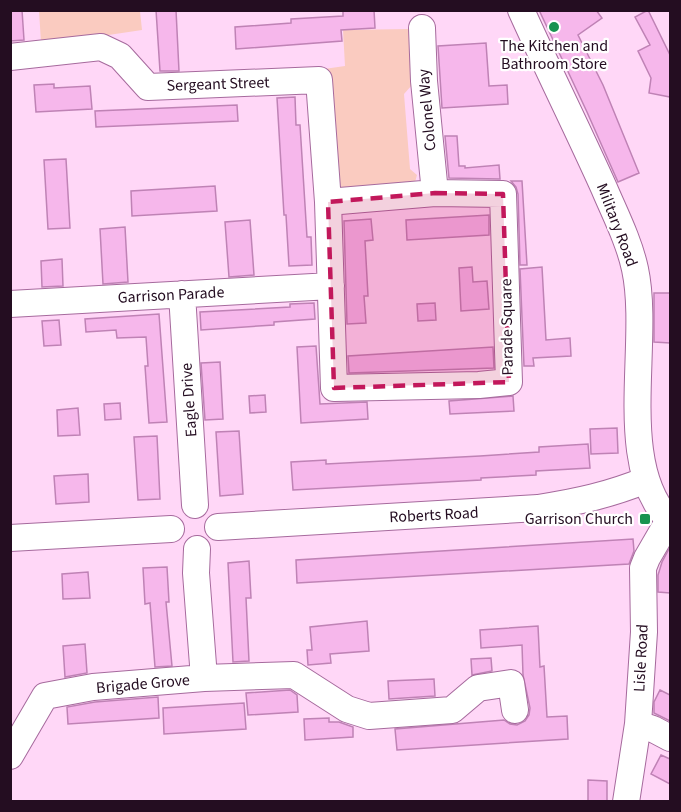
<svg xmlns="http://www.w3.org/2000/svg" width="681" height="812" font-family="'Source Sans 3',sans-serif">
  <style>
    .green { fill: #facbc0 }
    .building { fill: #f6b7eb; stroke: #bf82b5; stroke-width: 1.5 }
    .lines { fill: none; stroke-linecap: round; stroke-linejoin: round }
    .minor-casing { stroke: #a66a9d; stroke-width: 28 }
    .minor { stroke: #fff; stroke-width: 26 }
    .marked { fill: #c2185b; fill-opacity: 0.2; stroke: #c2185b; stroke-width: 4.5; stroke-dasharray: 12 8; stroke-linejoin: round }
    .poi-dot { fill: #189350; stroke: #fff; stroke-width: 2 }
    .labels { text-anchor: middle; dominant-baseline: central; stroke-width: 4.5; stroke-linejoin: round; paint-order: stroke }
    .poi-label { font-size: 16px; fill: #240d21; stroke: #fff }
    .street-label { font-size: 16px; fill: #240d21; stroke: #fff }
  </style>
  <rect width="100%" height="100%" fill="#ffd7f7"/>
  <path class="green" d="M39 11H140L142 30 75 40 41 42Z
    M409 29 412 85 404 94 410 169 417 175 414 186 339 194 324 69 345 66 343 30Z"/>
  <path class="building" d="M10 10H22L24 40 10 41Z
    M156 10H176L179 71H160Z
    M343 10H374L375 28 341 30 342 41 236 49 235 27 291 23V19L343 16Z
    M539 10H596L602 18 578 35 603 85 639 173 618 182 587 112Z
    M648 10 670 55V97L649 93 651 78 638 51 650 45 635 17Z
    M486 43 489 86 507 85 508 104 442 108 438 46Z
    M54 84V88L90 86 92 109 36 112 34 85Z
    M295 97 296 125H300L307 237H311L312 265 289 266 286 215H284L277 98Z
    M237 105 238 121 96 127 95 111Z
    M445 136H457L459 166H465V168L499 165 500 179 449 178Z
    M66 159 70 228 48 229 44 160Z
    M511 181H522L527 265H520L518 194 516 187Z
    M215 186 217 211 132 216 131 191Z
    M489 215V235L407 240 406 220Z
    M371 219 373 240 365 241 368 296H364L366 323 347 324 344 221Z
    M250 220 254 275 229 277 225 222Z
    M125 227 128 282 103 284 100 229Z
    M62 259 63 286 42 287 41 261Z
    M472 267 473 282 487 281 489 309 461 311 459 268Z
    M542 267 546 340 570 338 571 356 533 358 534 366H524L520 269Z
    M654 293H670V343L654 342Z
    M314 303 315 319 274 322V325L201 330 200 312 290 307V304Z
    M435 303 436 320 418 321 417 304Z
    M159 314 167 422 149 423 145 366H148L146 337 117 338 116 330 86 332 85 319Z
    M59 320 61 345 44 346 42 321Z
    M316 346 320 404 367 402 368 419 301 423 297 347Z
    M493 347 494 368 349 373 348 356Z
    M220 362 223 419 205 420 201 363Z
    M265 395 266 412 250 413 249 396Z
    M513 396 514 411 450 414 449 401Z
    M120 403 121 419 105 420 104 404Z
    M78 408 80 435 58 436 57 410Z
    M617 428 618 453 591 454 590 429Z
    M239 431 243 494 220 496 216 432Z
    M157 436 160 499 138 500 134 437Z
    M588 444 590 468 536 471V475L481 478V480L293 490 291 462 326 460V464L480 456 539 452V447Z
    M88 474 89 502 56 504 54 476Z
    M633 539 634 551 629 564 297 583 296 560Z
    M670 547V593L658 592V575L662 562Z
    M249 561 251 598H246L249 661 233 662 228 563Z
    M167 567 169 602H166L172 666 155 667 150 603 145 604 143 568Z
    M88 572 90 598 63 599 62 574Z
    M367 621 369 651 330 654 331 663 308 665 307 650H312L310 627Z
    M538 626 540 667 544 666 547 717 567 716 568 739 397 750 395 729 504 720 510 724 517 725 525 721 529 715 530 708 523 675 522 645 481 648 480 630Z
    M85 644 87 673 65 677 63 646Z
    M491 658 492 671 472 675 471 659Z
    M434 679 435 696 389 699 388 681Z
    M290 690 297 695 298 712 248 715 246 693Z
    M660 690 670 695V721L654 713V702Z
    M158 697 159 718 68 724 67 707 95 702Z
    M244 703 246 729 164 734 163 708Z
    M329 718V722H339L353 727V737L305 740 304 719Z
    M661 755 670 759V784L651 774Z
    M588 780 607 781V801H588Z"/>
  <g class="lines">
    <g class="minor-casing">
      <path id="minor" d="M521 10C548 70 577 128 604 188 615 214 629 241 635 269 651 343 614 464 670 521
        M422 28 424 81 435 193
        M10 57 101 47 120 56 148 87 319 80 328 202 334 388 479 385 509 382 503 194 435 193 328 202
        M182 294 195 505
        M10 304 331 286
        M218 527 538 508C577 502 609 495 646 480
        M10 538 171 529
        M204 678 294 675 347 709 369 716 452 710 478 688 511 683 515 710
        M638 724 653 729 670 738
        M10 756 45 696 93 687 204 678 196 573 197 549
        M626 802 638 724 644 632 643 568 647 558 669 520"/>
    </g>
    <use href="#minor" class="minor"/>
  </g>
  <path class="marked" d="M435 193 503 194 509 382 334 388 328 202Z"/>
  <g class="poi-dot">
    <circle cx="554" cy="27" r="6"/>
    <rect x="639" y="513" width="12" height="12" rx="3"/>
  </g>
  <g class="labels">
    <g class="poi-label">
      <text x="554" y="46">The Kitchen and<tspan x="554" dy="18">Bathroom Store</tspan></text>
      <text x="633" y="519" text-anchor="end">Garrison Church</text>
    </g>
    <g class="street-label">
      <text transform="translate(218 84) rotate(-2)">Sergeant Street</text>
      <text transform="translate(427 110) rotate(-95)">Colonel Way</text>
      <text transform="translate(617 225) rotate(69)">Military Road</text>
      <text transform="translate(171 295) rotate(-3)">Garrison Parade</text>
      <text transform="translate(507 327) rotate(-91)">Parade Square</text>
      <text transform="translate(189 400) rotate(-94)">Eagle Drive</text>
      <text transform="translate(434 515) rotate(-3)">Roberts Road</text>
      <text transform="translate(641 658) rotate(-87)">Lisle Road</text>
      <text transform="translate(143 684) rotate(-5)">Brigade Grove</text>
    </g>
  </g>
  <rect width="681" height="812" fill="none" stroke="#240d21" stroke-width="24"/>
</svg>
